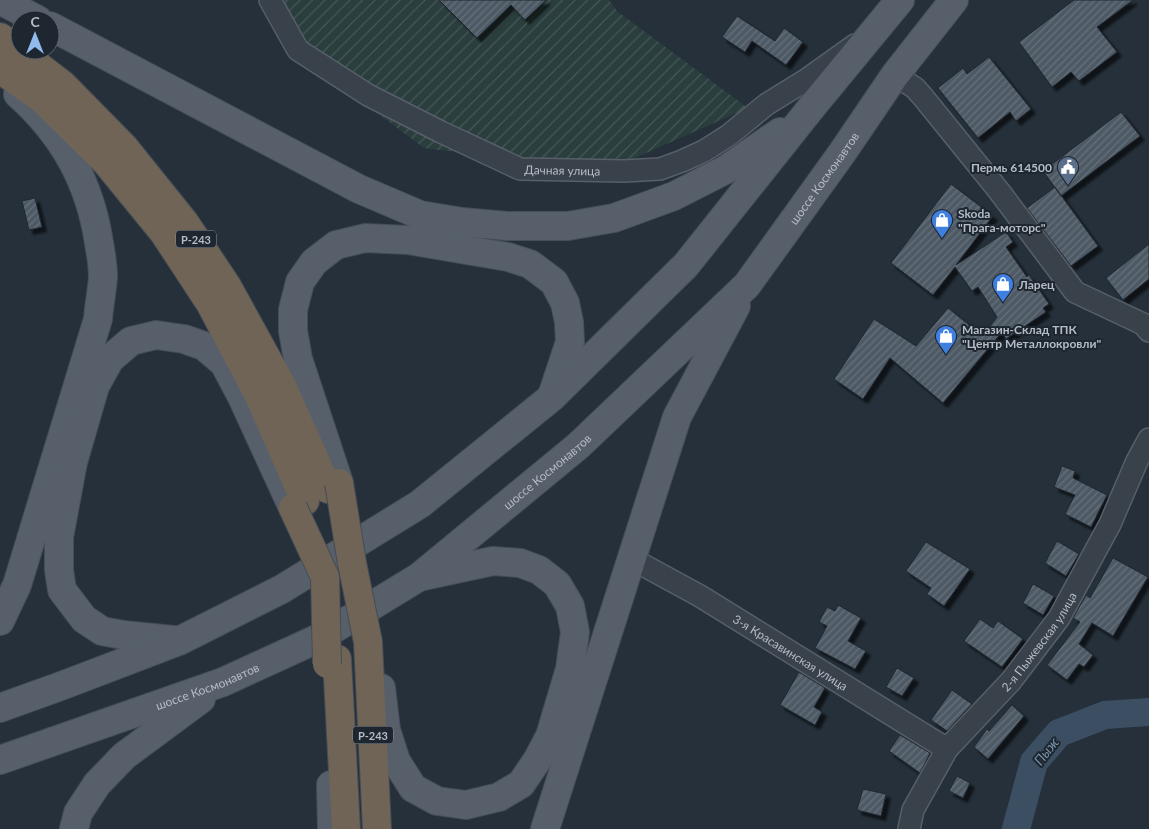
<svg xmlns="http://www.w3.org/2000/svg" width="1149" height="829" font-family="Lato,sans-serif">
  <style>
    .garden { fill: url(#garden-furrows) }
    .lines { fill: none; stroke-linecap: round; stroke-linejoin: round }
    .river { stroke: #3c4e62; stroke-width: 28 }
    .building { fill: url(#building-hatch); stroke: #202831; filter: url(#shadow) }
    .minor-casing { stroke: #575f69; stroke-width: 24 }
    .major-casing { stroke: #454d57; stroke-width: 30 }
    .highway-casing { stroke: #444c55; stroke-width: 30 }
    .minor { stroke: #39414b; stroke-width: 21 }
    .major { stroke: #57606a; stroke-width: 28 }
    .highway { stroke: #706456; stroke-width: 28 }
    .highway-bridge-casing { stroke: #444c55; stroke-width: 30; stroke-linecap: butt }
    .highway-bridge { stroke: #706456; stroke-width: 28 }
    .labels { text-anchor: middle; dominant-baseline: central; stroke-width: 4; stroke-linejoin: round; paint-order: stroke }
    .shield { fill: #1e262f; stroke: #878f99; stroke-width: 1 }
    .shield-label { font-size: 11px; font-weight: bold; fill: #b4bcc6 }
    .poi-label { font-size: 12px; font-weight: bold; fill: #b4bcc6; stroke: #1e262f; text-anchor: start }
    .street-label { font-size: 12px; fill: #b4bcc6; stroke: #1e262f }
    .water-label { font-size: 14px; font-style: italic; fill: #778fa7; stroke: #1e262f }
  </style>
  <defs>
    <pattern id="garden-furrows" width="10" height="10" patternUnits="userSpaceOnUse" patternTransform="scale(1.25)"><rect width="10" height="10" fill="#2a3e3d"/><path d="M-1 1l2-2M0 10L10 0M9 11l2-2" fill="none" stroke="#465858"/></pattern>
    <pattern id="building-hatch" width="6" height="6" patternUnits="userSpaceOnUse" patternTransform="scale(1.25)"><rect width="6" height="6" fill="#4e5a65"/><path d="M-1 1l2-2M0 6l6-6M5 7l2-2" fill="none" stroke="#65707a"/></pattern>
    <filter id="shadow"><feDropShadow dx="4.5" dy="4.5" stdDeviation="1" flood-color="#0009"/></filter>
  </defs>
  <rect width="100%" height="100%" fill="#25303a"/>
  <path class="garden" d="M261 0H609L618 12 748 108 619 165 512 159 424 148 294 51Z"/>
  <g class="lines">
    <path class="river" d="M1016 829 1034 762 1059 733 1105 715 1149 712"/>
  </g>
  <path class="building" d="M439 0H546L525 20 511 5 477 38Z
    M1074 0H1133L1097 27 1117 52 1079 81 1071 72 1052 87 1019 42Z
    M737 16 775 41 784 28 803 42 786 65 752 41 745 52 722 37Z
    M989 57 1031 109 1016 121 1010 112 978 138 938 88 963 68 967 74Z
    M1121 112 1140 136 1061 196 1043 171Z
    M951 184 993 216 956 265 1006 232 1013 242 1006 247 1027 277 1029 275 1049 304 1043 308 1046 312 1006 339 1002 332 943 403 890 358 863 399 834 379 874 319 916 346 948 308 983 336 997 317 978 287 972 291 955 267 933 295 891 263Z
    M1055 187 1098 246 1071 266 1027 208Z
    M35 198 42 227 29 230 22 201Z
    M1149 244V279L1123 300 1106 278Z
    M1062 466 1075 471 1073 478 1107 495 1091 527 1065 514 1075 495 1054 487Z
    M1057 541 1079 554 1066 576 1045 563Z
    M926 542 970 569 944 606 927 594 931 588 906 571Z
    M1113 558 1148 577 1113 636 1092 623 1079 644 1093 655 1084 667 1079 664 1067 680 1047 665 1080 622 1073 618 1086 595 1090 598Z
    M1033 584 1054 596 1043 615 1023 603Z
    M838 605 861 618 848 641 866 651 855 669 815 648 827 626 819 622 827 607 835 611Z
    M980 619 993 628 998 621 1023 639 1002 667 964 641Z
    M897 668 914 678 902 696 886 687Z
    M799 672 825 688 814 707 822 712 815 725 780 705Z
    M952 690 972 704 947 731 931 720Z
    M1012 705 1024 716 988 759 974 747 987 729 989 731Z
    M900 735 930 753 920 773 889 751Z
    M957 776 970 783 963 798 949 791Z
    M863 789 886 794 881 816 857 810Z"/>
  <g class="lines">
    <g class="minor-casing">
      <g id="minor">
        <path id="s1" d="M270 0 298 50 368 95 441 132 520 169 624 171 660 169 682 161 704 151 729 135 767 104 806 80 855 45"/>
        <path d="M895 75 915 88 923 97 999 191 1075 292 1143 324 1149 331"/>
        <path id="s2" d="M632 559 700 596 947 749"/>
        <path id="s3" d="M909 829 913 810 947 749 1011 681 1059 618 1110 524 1137 461 1149 439"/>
      </g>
    </g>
    <g class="major-casing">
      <g id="major">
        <path d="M0 0 38 20"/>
        <path d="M50 26 359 189 420 215 462 222 507 226H568L614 218 674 196 725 170 780 132"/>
        <path d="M339 483 298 359 293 331V310L300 282 314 262 336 245 365 238 408 240 508 257 530 264 554 282 565 303 569 322 570 342 553 393"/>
        <path d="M0 621 17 585 98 319C99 305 102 291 103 277 103 266 101 254 99 243 90 183 64 135 18 94"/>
        <path d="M173 640 123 635 102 631 84 619 62 590 59 570V537L73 462 95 386 110 359 131 341 156 335 184 339 204 346 224 363 242 397 293 508"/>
        <path d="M381 688 386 730 396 761 413 788 437 801 466 805 499 797 521 784 538 759 550 736 570 669 575 632 570 606 557 584 539 570 520 563 493 561 423 576"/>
        <path d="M0 708 61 686 179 641 282 589 420 504 552 397 686 265 811 108 900 0"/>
        <path id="s4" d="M0 760 223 682 319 638 419 577 578 446 747 285 842 153 895 75 954 0"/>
        <path d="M331 785 332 829"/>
        <path d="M74 829 78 813 97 784 124 756 201 699"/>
        <path d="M545 829 677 417 736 306"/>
      </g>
    </g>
    <g class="highway-casing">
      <path id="highway" d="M0 37 63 85 124 147 185 223 227 286 282 386 328 489
        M0 69 43 100 106 162 164 233 210 303 259 396 305 501
        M368 642 377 829
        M337 659 346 829"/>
    </g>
    <use href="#minor" class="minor"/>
    <use href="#major" class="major"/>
    <use href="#highway" class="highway"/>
    <g class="highway-bridge-casing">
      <path id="highway-bridge" d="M339 483 352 563 368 642
        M293 508 325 577 327 664"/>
    </g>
    <use href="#highway-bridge" class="highway-bridge"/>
  </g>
  <defs>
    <g id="civic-pin" transform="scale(1.125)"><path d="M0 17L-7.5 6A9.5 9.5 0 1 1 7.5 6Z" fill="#5c6f8a" stroke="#1e262f"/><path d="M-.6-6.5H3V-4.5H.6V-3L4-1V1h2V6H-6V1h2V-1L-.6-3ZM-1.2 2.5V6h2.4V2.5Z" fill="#fff"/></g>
    <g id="shop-pin" transform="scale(1.125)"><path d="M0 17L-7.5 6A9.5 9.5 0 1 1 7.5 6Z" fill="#3f7fe0" stroke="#1e262f"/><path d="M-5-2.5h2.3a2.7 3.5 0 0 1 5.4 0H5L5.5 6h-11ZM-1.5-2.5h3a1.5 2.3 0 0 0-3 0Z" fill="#fff"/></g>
  </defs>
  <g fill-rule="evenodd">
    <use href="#civic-pin" x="1068" y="167"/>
    <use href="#shop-pin" x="942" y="220"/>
    <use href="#shop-pin" x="1003" y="284"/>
    <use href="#shop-pin" x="946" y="336"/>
  </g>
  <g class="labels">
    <g class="shield">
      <rect x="176" y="230.5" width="40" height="17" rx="4"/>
      <rect x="353" y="726.5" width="40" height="17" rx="4"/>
    </g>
    <g class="shield-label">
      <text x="196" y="239">Р-243</text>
      <text x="373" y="735">Р-243</text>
    </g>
    <g class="poi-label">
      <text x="1052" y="167" text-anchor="end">Пермь 614500</text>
      <text x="958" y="213">Skoda<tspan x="958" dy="14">"Прага-моторс"</tspan></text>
      <text x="1019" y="284">Ларец</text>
      <text x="962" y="329">Магазин-Склад ТПК<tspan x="962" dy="14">"Центр Металлокровли"</tspan></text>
    </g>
    <g class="street-label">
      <text stroke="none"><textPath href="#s1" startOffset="352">Дачная улица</textPath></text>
      <text stroke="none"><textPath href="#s4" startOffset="1030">шоссе Космонавтов</textPath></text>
      <text stroke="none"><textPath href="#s4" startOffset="625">шоссе Космонавтов</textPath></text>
      <text stroke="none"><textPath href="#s3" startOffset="231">2-я Пыжевская улица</textPath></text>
      <text stroke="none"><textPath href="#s2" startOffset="184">3-я Красавинская улица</textPath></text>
      <text stroke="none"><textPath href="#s4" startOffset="220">шоссе Космонавтов</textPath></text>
    </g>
    <g class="water-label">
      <text transform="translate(1046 751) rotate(-52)">Пыж</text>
    </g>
  </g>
  <g transform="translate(35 35)"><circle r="24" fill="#1e262f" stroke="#5a626b"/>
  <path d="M0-4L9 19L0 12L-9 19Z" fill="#91bbee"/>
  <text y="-8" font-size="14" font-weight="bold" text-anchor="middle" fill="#b4bcc6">С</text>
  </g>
</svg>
